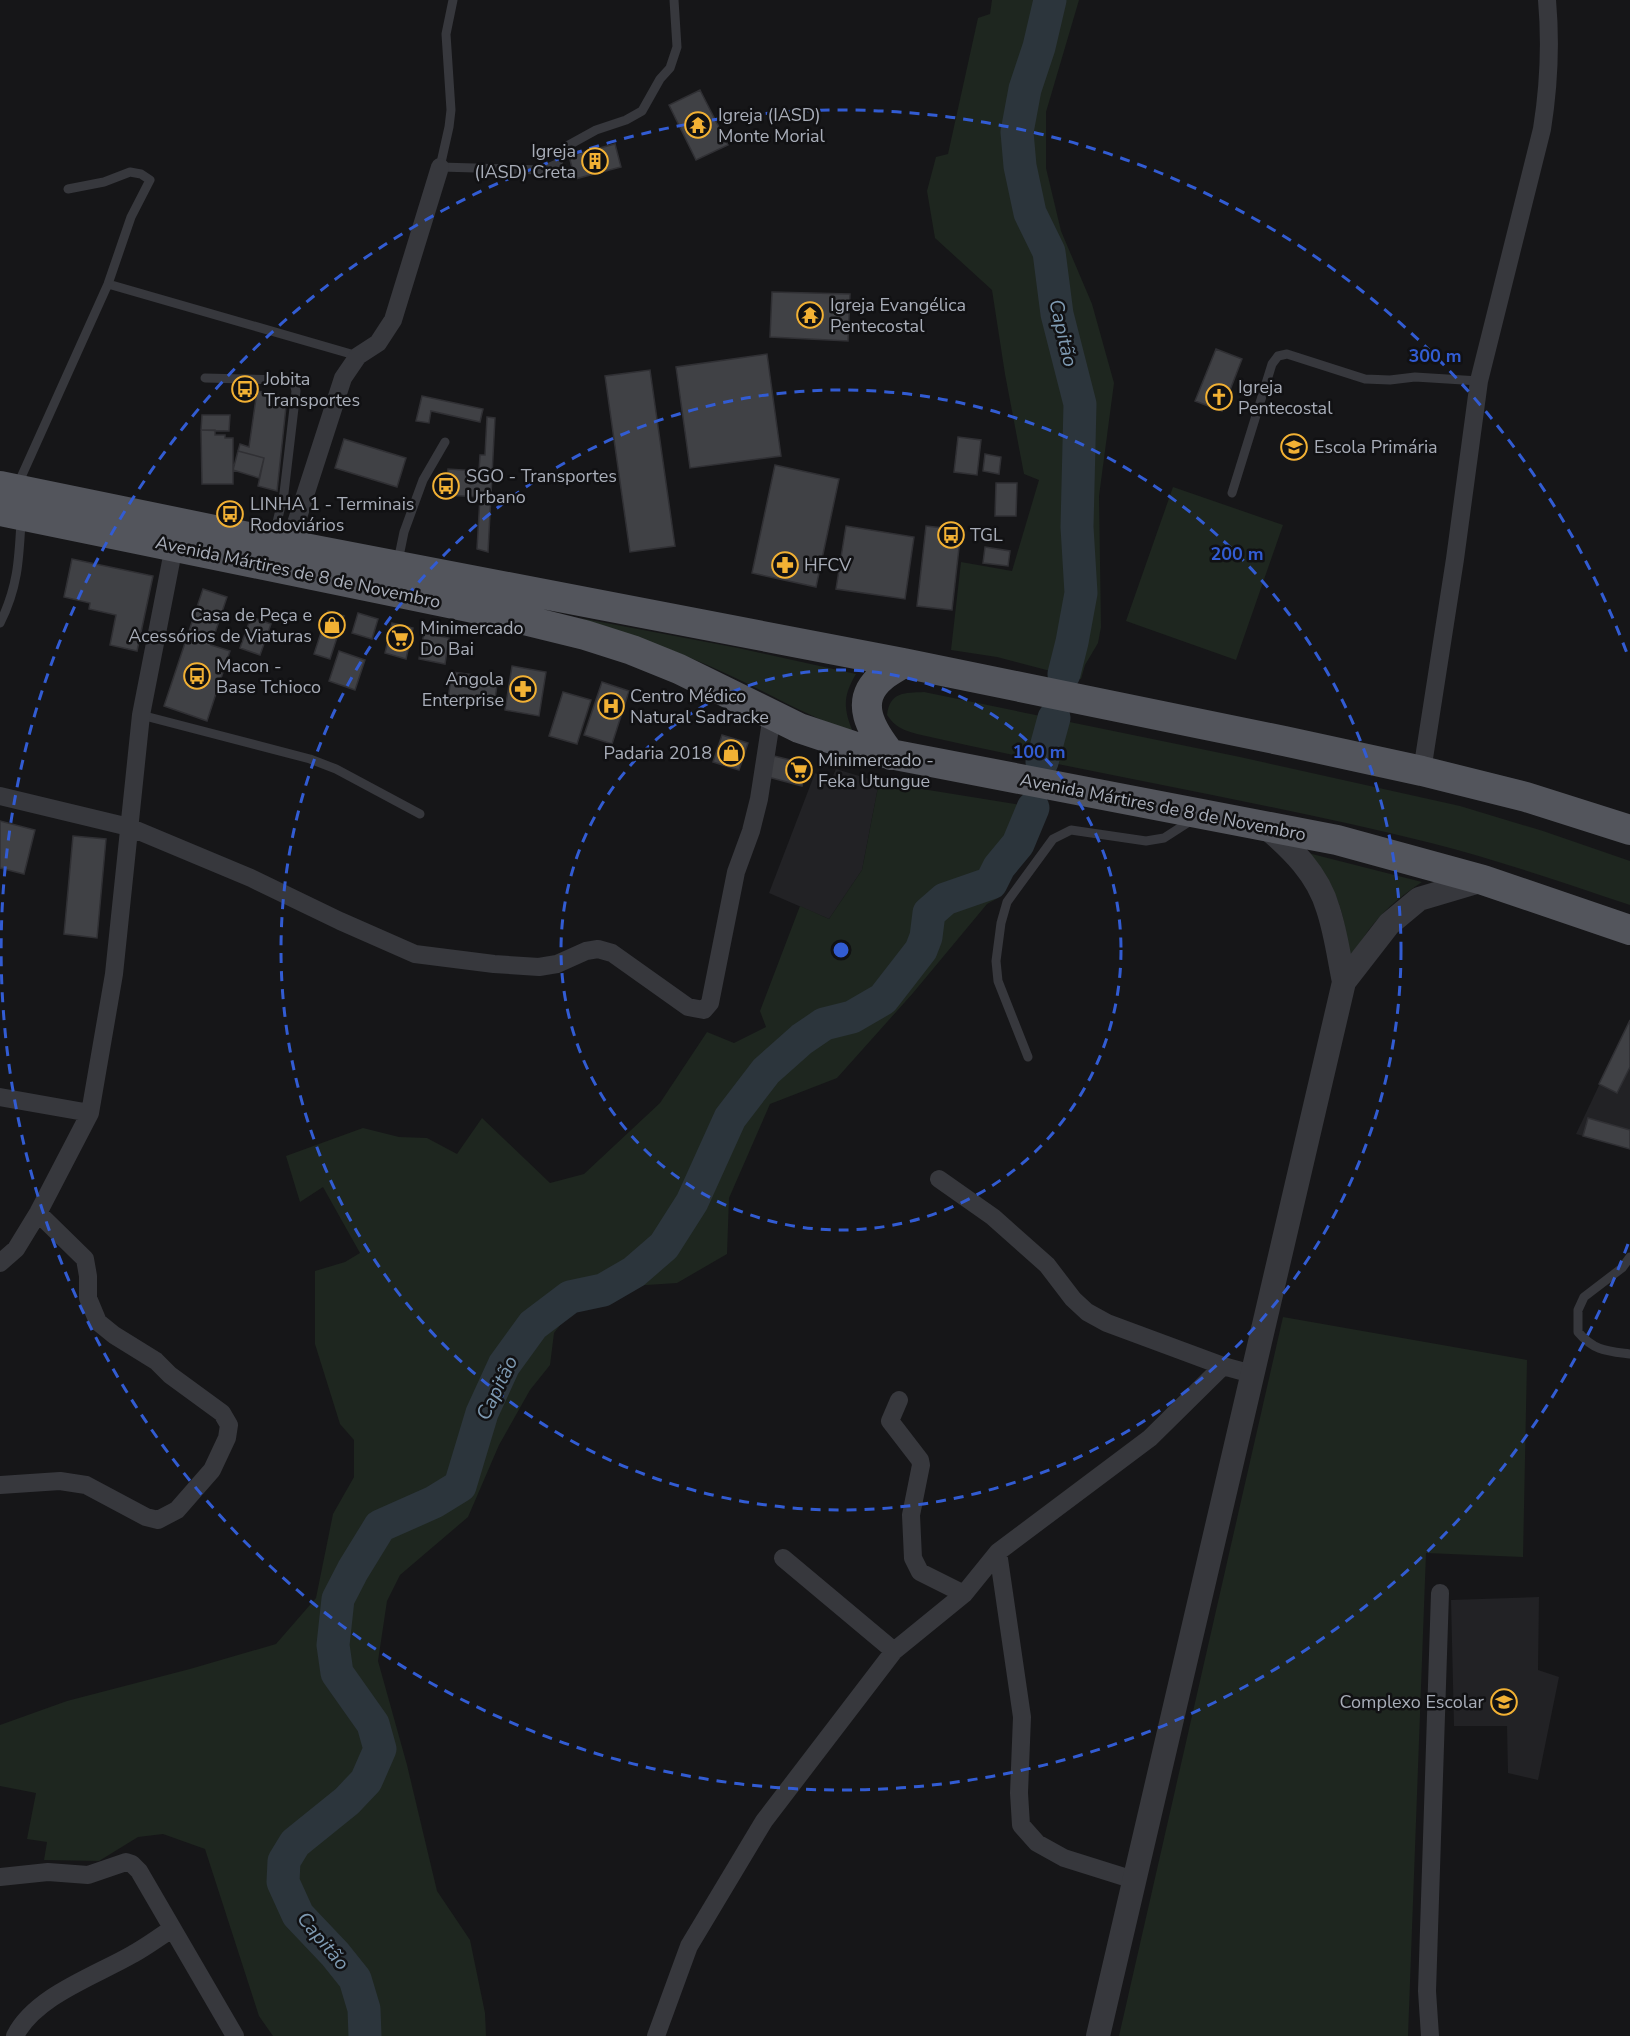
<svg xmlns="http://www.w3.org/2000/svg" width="1630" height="2036" font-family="'Nunito Sans',sans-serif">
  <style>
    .built { fill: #222225 }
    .green { fill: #1e261f }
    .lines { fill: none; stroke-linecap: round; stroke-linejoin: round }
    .river { stroke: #2c353c; stroke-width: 33 }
    .building { fill: #404145; stroke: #303034; stroke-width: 1.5 }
    .service { stroke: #37383d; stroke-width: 9 }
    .minor { stroke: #37383d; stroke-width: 18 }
    .tertiary { stroke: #37383d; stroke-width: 24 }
    .primary { stroke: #53555c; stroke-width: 30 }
    .ring { fill: none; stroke: #325cd3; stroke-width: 3; stroke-dasharray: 10 8 }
    .labels { text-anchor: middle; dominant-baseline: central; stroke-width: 5; stroke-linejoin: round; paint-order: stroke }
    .poi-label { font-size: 18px; fill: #a8adb8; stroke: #111113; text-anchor: start }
    .street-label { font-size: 18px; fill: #a8adb8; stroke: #111113 }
    .water-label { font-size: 20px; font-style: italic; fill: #7f9bb3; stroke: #111113 }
    .centre { fill: #325cd3; stroke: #111113; stroke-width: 3 }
    .ring-label { font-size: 18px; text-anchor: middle; font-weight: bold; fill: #325cd3; stroke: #111113; stroke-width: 5; stroke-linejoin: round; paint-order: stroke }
  </style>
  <rect width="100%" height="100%" fill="#161618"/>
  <path class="built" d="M836 769 879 782 862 870 829 919 769 893 815 773 831 780Z
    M1630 1020V1149L1576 1134Z
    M1539 1597 1538 1670 1559 1677 1538 1780 1508 1773 1507 1726H1454L1451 1600Z"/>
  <path class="green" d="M992 0H1079L1046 112V168L1061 231 1092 304 1114 383 1099 496 1101 627 1098 643 1085 665 1081 679 997 657 951 650 961 562 1012 571 1039 480 1024 474 1005 374 992 290 935 238 927 191 936 157 948 154 978 18 990 14Z
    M1173 487 1283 525 1236 660 1126 621Z
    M580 618 738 648 856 674C843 696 843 708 853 732 808 717 769 693 727 674 679 651 630 635 580 618Z
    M924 692 1240 757 1460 806 1543 831 1630 861V905C1564 883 1498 860 1431 843 1261 801 1088 773 917 734 903 730 895 727 887 715 890 691 905 693 924 692Z
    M879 782 1015 804 1048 812 998 898 987 904 913 993 837 1078 770 1104 729 1198 727 1254 677 1283 631 1286 574 1307 554 1333 550 1365 530 1390 499 1445 468 1517 400 1575 387 1601 378 1661 407 1765 437 1891 470 1940 485 2013 486 2036H273L259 2016 205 1849 163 1834 138 1837 99 1861 44 1860 47 1842 27 1839 36 1793 0 1786V1725L67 1701 190 1669 276 1644 316 1598 333 1514 354 1477V1440L340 1424 315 1344V1271L345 1262 360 1253 323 1187 300 1202 286 1156 363 1128 399 1137 427 1138 457 1154 482 1118 550 1183 584 1174 660 1103 707 1032 734 1043 766 1027 760 1011 800 906 829 919 862 870Z
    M1308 853 1422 882C1385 907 1371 923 1349 961 1345 912 1339 892 1308 853Z
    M1283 1317 1527 1360 1523 1557 1426 1553 1408 2036H1119Z"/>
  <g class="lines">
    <path class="river" d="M1050 0 1039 47 1025 89 1017 132 1020 166 1030 213 1049 252 1057 314 1080 404 1077 527 1081 593 1072 642 1064 674
      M1042 762 1054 718
      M365 2036 364 2009 355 1979 335 1954 298 1915 283 1882 284 1861 295 1843 347 1801 366 1781 380 1749 373 1724 337 1673 333 1645 338 1599 353 1570 380 1526 434 1502 460 1486 482 1413 504 1365 533 1325 570 1297 603 1290 634 1272 664 1246 692 1202 730 1118 766 1071 802 1039 824 1024 852 1017 883 999 921 950 926 937 929 913 945 899 991 883 999 867 1018 844 1033 808"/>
  </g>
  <path class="building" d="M700 90 728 145 696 160 669 105Z
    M615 144 621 167 575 179 569 156Z
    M772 292 850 294 848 341 770 337Z
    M1216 349 1242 359 1222 411 1195 401Z
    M767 354 781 456 690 468 676 367Z
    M650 370 675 546 630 552 605 376Z
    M257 391 287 397 277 491 258 486 264 458 238 451 240 444 249 447Z
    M422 396 483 409 480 422 431 411 429 423 416 421Z
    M202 415H230L229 431 201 430Z
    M487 417 495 418 488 552 477 549 480 497 446 495 448 469 479 471 480 455H485Z
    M201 430H215V435H225V438H233V484H202Z
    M958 437 981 440 977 475 954 472Z
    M344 439 406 458 397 487 335 468Z
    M238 451 264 458 259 478 233 470Z
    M985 454 1001 457 999 474 983 471Z
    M775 465 839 479 816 587 752 573Z
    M996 483H1017L1016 516H995Z
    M846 526 914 537 905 599 836 589Z
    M926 526 961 530 952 610 917 606Z
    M985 547 1010 551 1008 566 983 563Z
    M72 559 153 576 137 651 110 645 116 615 89 609 90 603 64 597Z
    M203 589 227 597 211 645 230 651 207 721 164 706Z
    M328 611 344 616 330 659 314 654Z
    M358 613 378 619 372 639 352 633Z
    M251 617 271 624 260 655 240 648Z
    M392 623 413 628 406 659 385 653Z
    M424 633 449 638 445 664 419 659Z
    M339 651 365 660 355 690 329 681Z
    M512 666 546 672 539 716 505 710Z
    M452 672 498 678 494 706 448 699Z
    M602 682 629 691 612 744 584 735Z
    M563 692 591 700 577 744 549 736Z
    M722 735 748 743 739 770 713 762Z
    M774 756 807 764 802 786 768 777Z
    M0 821 35 830 24 874 0 868Z
    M73 836 106 839 97 938 64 934Z
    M1630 1020V1067L1617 1093 1599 1084Z
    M1588 1118 1630 1130V1149L1583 1136Z"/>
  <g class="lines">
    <path class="service" d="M453 0 446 34 451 110 449 127 440 167 543 170 557 164 567 146 596 130 626 120 642 111 660 79 670 68 677 47 674 0
      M108 284 358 356
      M205 378 285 380 294 383 296 391 284 493 273 539
      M18 484 108 284 131 217 150 180 141 174 130 172 104 182 68 189
      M1232 493 1272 364 1278 356 1287 354 1365 379 1390 380 1415 377 1479 381
      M398 561 404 532 423 480 445 442
      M0 623C18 587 19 559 21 521
      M141 715 310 759 336 769 420 814
      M1028 1057 998 981 996 961 1001 923 1007 902 1053 839 1071 830 1146 841 1164 838 1192 820
      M1630 1257 1622 1268 1584 1297 1578 1310V1332C1594 1351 1607 1351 1630 1354"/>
    <path class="minor" d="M289 545 343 378 358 356 378 343 393 320 440 167
      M1422 771 1455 559 1479 381 1542 129C1549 85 1551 45 1547 0
      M0 796 129 827 251 878 340 921 415 954 494 964 539 967 557 964 586 951 598 949 612 953 688 1007 704 1010 710 1003 736 872 751 831 759 799 772 715
      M0 1097 90 1113
      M939 1179 993 1217 1047 1265 1073 1299 1087 1312 1107 1323 1223 1366
      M0 1263 16 1249 38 1213 90 1113 114 974 141 715 174 546
      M899 1400 890 1421 920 1460 921 1465 911 1515 913 1558 920 1572 964 1594
      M0 1485 60 1481 86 1485 146 1517 158 1520 177 1510 212 1470 227 1438 229 1425 222 1413 170 1375 156 1361 114 1335 98 1322 88 1298V1276L85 1259 38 1213
      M998 1552 1022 1717 1019 1793 1021 1825 1037 1843 1064 1858 1134 1880
      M783 1558 894 1651
      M0 1877 48 1872 88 1875 126 1862 132 1864 139 1871 235 2036
      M15 2036C35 1996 95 1976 133 1954 146 1947 159 1937 172 1929
      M656 2036 689 1946 764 1821 894 1651 964 1594 998 1552 1150 1438 1223 1366 1252 1374
      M1430 2036 1427 1991 1440 1593"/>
    <path class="tertiary" d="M1265 826C1292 849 1318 874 1328 909 1336 933 1339 958 1344 982
      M1098 2036 1344 982 1389 924 1419 899 1483 880"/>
    <path class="primary" d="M0 486 273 542 903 663 1284 741 1422 771 1526 797 1630 830
      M0 511 488 611 585 635 632 650 679 669 799 728 859 748 1337 840 1483 880 1630 930
      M891 755C872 731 852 701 883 676 889 671 897 667 903 663"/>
  </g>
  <g class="ring">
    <circle cx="841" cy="950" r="280"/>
    <circle cx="841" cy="950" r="560"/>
    <path d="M1628 1244A840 840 0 1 1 1628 656"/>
  </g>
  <defs>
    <g id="temple-ring" transform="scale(1.35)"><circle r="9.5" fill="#111113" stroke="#f2b134" stroke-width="1.5"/><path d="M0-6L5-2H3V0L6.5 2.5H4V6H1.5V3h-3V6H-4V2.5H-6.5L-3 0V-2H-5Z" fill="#f2b134"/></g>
    <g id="building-ring" transform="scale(1.35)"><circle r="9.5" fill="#111113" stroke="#f2b134" stroke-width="1.5"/><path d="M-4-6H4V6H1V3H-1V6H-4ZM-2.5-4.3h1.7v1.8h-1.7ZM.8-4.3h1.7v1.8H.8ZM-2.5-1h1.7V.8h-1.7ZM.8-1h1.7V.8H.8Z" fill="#f2b134"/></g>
    <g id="bus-ring" transform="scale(1.35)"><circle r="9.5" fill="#111113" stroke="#f2b134" stroke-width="1.5"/><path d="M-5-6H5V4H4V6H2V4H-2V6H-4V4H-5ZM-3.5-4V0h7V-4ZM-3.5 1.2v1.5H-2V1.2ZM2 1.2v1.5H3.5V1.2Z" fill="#f2b134"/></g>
    <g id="church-ring" transform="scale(1.35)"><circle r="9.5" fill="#111113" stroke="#f2b134" stroke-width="1.5"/><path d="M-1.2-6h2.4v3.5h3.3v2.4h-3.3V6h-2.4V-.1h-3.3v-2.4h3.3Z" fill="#f2b134"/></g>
    <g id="school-ring" transform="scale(1.35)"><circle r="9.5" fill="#111113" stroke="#f2b134" stroke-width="1.5"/><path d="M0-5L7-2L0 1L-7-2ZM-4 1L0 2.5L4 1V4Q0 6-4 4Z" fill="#f2b134"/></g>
    <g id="pharmacy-ring" transform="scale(1.35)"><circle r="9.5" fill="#111113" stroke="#f2b134" stroke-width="1.5"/><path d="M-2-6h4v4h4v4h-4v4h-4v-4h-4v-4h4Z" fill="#f2b134"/></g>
    <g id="shop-ring" transform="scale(1.35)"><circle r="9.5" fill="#111113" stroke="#f2b134" stroke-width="1.5"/><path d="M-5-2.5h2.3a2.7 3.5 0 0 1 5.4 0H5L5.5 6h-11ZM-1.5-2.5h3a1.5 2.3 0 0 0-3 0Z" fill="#f2b134"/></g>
    <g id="supermarket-ring" transform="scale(1.35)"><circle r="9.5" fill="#111113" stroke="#f2b134" stroke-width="1.5"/><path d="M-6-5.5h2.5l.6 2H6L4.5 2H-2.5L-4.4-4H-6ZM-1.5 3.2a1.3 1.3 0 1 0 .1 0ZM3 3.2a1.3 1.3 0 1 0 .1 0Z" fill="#f2b134"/></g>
    <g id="hospital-ring" transform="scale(1.35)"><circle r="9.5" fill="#111113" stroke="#f2b134" stroke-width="1.5"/><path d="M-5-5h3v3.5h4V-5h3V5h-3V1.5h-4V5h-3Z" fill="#f2b134"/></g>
  </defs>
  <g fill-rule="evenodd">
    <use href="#temple-ring" x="698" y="125"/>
    <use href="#building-ring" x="595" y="161"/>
    <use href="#temple-ring" x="810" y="315"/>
    <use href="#bus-ring" x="245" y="389"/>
    <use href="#church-ring" x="1219" y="397"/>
    <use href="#school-ring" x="1294" y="447"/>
    <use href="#bus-ring" x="446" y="486"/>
    <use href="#bus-ring" x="230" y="514"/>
    <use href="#bus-ring" x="951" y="535"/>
    <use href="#pharmacy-ring" x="785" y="565"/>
    <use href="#shop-ring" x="332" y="625"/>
    <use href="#supermarket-ring" x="400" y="638"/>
    <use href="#bus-ring" x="197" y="676"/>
    <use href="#pharmacy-ring" x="523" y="689"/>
    <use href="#hospital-ring" x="611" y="706"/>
    <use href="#shop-ring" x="731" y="753"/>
    <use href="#supermarket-ring" x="799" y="770"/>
    <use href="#school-ring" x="1504" y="1702"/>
  </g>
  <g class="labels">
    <g class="poi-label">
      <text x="718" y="115">Igreja (IASD)<tspan x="718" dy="21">Monte Morial</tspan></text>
      <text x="576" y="151" text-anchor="end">Igreja<tspan x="576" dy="21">(IASD) Creta</tspan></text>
      <text x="830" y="305">Igreja Evangélica<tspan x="830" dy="21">Pentecostal</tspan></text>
      <text x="264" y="379">Jobita<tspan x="264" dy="21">Transportes</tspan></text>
      <text x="1238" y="387">Igreja<tspan x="1238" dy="21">Pentecostal</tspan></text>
      <text x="1314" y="447">Escola Primária</text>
      <text x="466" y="476">SGO - Transportes<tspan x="466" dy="21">Urbano</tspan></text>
      <text x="250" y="504">LINHA 1 - Terminais<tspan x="250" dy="21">Rodoviários</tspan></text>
      <text x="970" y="535">TGL</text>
      <text x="804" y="565">HFCV</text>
      <text x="312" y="615" text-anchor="end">Casa de Peça e<tspan x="312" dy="21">Acessórios de Viaturas</tspan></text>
      <text x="420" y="628">Minimercado<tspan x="420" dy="21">Do Bai</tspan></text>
      <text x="216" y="666">Macon -<tspan x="216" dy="21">Base Tchioco</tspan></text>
      <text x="504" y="679" text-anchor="end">Angola<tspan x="504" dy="21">Enterprise</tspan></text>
      <text x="630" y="696">Centro Médico<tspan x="630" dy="21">Natural Sadracke</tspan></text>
      <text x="712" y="753" text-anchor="end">Padaria 2018</text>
      <text x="818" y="760">Minimercado -<tspan x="818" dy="21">Feka Utungue</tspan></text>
      <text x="1484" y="1702" text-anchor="end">Complexo Escolar</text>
    </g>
    <g class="street-label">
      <text transform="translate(298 572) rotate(12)">Avenida Mártires de 8 de Novembro</text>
      <text transform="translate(1163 807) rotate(11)">Avenida Mártires de 8 de Novembro</text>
    </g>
    <g class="water-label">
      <text transform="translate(1063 333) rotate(77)">Capitão</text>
      <text transform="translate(497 1388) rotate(-64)">Capitão</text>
      <text transform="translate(323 1941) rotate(50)">Capitão</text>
    </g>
  </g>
  <circle cx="841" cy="950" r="9" class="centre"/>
  <g class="ring-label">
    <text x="1435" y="362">300 m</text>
    <text x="1237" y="560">200 m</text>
    <text x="1039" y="758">100 m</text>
  </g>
</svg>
